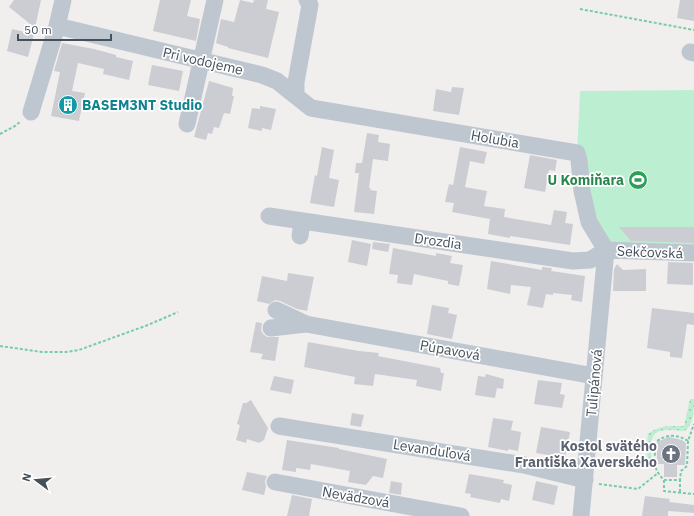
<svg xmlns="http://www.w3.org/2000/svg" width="694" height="516" font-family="'IBM Plex Sans',sans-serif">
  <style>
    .grass { fill: url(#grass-dots) }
    .pitch { fill: #bcefd2 }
    .building { fill: #cbcdd3 }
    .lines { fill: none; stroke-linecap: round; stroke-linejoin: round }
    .path { stroke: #74cda6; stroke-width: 2; stroke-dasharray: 3 2; stroke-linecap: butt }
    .minor { stroke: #bec7d0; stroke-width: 17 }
    .labels { text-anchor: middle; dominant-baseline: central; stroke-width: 3.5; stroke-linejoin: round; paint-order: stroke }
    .street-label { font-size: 14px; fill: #46505b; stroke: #fff }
    .culture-label { font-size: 14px; font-weight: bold; fill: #0d838f; stroke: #fff; text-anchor: start }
    .leisure-label { font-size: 14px; font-weight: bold; fill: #27864d; stroke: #fff; text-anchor: end }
    .worship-label { font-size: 14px; font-weight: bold; fill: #5b616d; stroke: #fff; text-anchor: end }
  </style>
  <defs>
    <pattern id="grass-dots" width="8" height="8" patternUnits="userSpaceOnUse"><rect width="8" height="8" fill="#bcefd2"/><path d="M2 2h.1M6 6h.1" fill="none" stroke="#9bc4ad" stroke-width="1.8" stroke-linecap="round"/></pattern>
  </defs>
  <rect width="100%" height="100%" fill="#f1eeee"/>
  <path class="grass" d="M690 399H694C694 410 694 424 685 431 649 427 650 433 652 466H649L646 448 648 434C659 425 670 426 684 426Z"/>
  <path class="pitch" d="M694 90V256L606 250 577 153 580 91Z"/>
  <path class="building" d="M14 0H41L35 28 9 7Z
    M160 0H191L187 16 200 19 196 41 153 31Z
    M240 0 253 3 254 0H268L266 9 279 12 268 58 228 48V47L216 43 221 19 234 22Z
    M680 0H694V21L677 18Z
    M12 29 34 34 28 57 7 51Z
    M62 43 94 49 116 55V57L133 61 129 80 103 74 104 69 78 63 72 91 85 93 79 121 51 116 60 72 54 71Z
    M152 65 183 71 179 91 148 85Z
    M209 81 233 88 232 96H234L230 114 224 113 219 128 214 127 212 134 208 133 206 140 194 137Z
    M452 87 464 88 459 115 433 111 436 89 451 92Z
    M260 106 276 109 271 130 262 128V131L248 128 252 108 260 109Z
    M367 133 379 135 378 142 390 144 388 161 373 159 369 188H371L370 190 377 191 374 214 354 212 359 173H355L356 163H362Z
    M322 147 334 150 329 178 339 180 334 207 310 203 315 175 317 176Z
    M460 147 487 152 484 164 470 161 465 187 487 191 484 206 505 209 504 217 551 225 554 210 567 212 565 223 573 224 570 245 510 236V238L488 234 490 219 452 212 454 203 445 202 449 184 453 185Z
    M530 155 557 160 555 171 549 170 545 192 524 188Z
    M619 227H694V243L631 241Z
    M352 240 371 244 367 266 348 262Z
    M373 242 390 244 388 252 372 249Z
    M393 248 436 256V253L452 256 450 263 463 265 459 286 448 284V281L414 274 412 285 397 283 398 275 389 274Z
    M491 261 542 270V267L552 268 551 271 585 276 582 302 571 300 572 295 553 293V295L546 294 543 308 527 305 531 287 511 285 510 294 487 289Z
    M668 262 693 263V285L667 284Z
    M617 264 623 270 646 269V291H613L614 269Z
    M288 273 314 277 307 311 297 309 280 301 275 300 269 304 257 301 262 276 287 281Z
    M432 305 449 308 448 313 457 315 452 339 427 334Z
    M652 308 694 313V325L687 324 682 358 670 357V352L647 348Z
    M256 322 262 323 261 330 263 334 267 337H279L275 361 261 359 263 354 250 352Z
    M308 342 359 351 379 353 378 356 440 368 441 373H444L441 391 416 386 417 380 375 374 373 386 354 384 355 377 304 367Z
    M486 374 504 379 503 389 497 388 495 398 475 395 478 376 485 377Z
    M274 376 294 380 291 394 270 390Z
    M538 380 562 383 560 394 565 395 562 408 534 404Z
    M251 400 268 428 264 440 259 443 247 439 246 443 236 440 240 425 237 424 243 403H246Z
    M352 413 364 415 361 427 350 425Z
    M493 418 513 421 511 430 521 432 518 451 508 449V451L488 447Z
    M541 427 570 432 565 458 536 453Z
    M669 437 682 440 686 443 685 465H677V477H664V464H657V442Z
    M287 440 339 448V449L387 459 383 478 373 476 366 485 348 482 350 471 311 464 310 470 296 468V472L282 470Z
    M247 472 267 476 265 481 266 487 264 495 242 490Z
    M469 474 504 480 503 483 512 485 509 501 501 499 500 503 470 497 471 494 465 493Z
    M391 481 402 483 401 495 389 493Z
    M536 481 558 486 554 505 532 500Z
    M292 495 312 499 309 516H287Z
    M645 496 670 499 669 502 694 505V513L668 511V516H642Z"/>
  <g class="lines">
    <path class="path" d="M580 9 694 30
      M0 134 15 126 21 121
      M0 346 42 352H66L79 350 148 325 178 312
      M688 441C677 434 666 434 656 442 655 459 651 467 664 480H680L681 471 687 466 688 441 694 424
      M664 480V491L694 494
      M599 484 638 489 658 473
      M680 492V480"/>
    <path class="minor" d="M57 26 63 0
      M690 52 694 53
      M296 96V82L310 5 307 0
      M31 112 57 26 262 75 277 81 311 108 577 153 579 160 582 191 589 222 606 250
      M187 124 215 0
      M269 216 573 261 590 260 606 250
      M300 236 302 221
      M606 250 694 253
      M276 310 306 324 594 376
      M271 328 306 324
      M279 426 524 465 585 480
      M275 482 461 516
      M581 516 606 250"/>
  </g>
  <defs>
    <g id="building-disc" transform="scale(1)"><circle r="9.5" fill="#0f9aa8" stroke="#fff"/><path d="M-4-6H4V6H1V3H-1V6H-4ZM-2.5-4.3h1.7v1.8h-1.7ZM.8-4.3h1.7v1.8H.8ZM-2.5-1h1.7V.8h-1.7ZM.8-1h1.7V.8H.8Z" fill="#fff"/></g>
    <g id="stadium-disc" transform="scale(1)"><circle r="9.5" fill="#2e9e5b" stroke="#fff"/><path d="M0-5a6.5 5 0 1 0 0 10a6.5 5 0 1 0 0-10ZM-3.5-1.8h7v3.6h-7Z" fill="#fff"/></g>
    <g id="church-disc" transform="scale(1)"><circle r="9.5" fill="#6b7280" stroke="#fff"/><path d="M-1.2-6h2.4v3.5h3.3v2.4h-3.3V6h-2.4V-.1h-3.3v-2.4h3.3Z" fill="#fff"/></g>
  </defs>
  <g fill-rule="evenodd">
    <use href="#building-disc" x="68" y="105"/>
    <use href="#stadium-disc" x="638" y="180"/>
    <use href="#church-disc" x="671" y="454"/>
  </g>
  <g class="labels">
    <g class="street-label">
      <text transform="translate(203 61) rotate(13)">Pri vodojeme</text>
      <text transform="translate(495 139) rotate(10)">Holubia</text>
      <text transform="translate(438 241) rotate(8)">Drozdia</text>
      <text transform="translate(650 252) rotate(2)">Sekčovská</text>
      <text transform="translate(450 350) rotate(10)">Púpavová</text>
      <text transform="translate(594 383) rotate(-85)">Tulipánová</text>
      <text transform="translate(432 450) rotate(9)">Levanduľová</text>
      <text transform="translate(356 497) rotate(10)">Nevädzová</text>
    </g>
    <g class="culture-label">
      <text x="82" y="105">BASEM3NT Studio</text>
    </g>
    <g class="leisure-label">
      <text x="624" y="180">U Komiňara</text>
    </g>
    <g class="worship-label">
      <text x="657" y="446">Kostol svätého<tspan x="657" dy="16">Františka Xaverského</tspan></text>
    </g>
  </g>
  <g transform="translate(36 480) rotate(286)" stroke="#ffffff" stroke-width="3" paint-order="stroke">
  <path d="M0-3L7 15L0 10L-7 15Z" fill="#46505b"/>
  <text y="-6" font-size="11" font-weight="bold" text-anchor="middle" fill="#46505b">N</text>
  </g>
  <path d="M18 34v6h93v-6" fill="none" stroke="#46505b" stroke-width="2"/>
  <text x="24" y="34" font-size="12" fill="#46505b" stroke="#ffffff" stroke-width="3" paint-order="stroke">50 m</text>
</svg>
